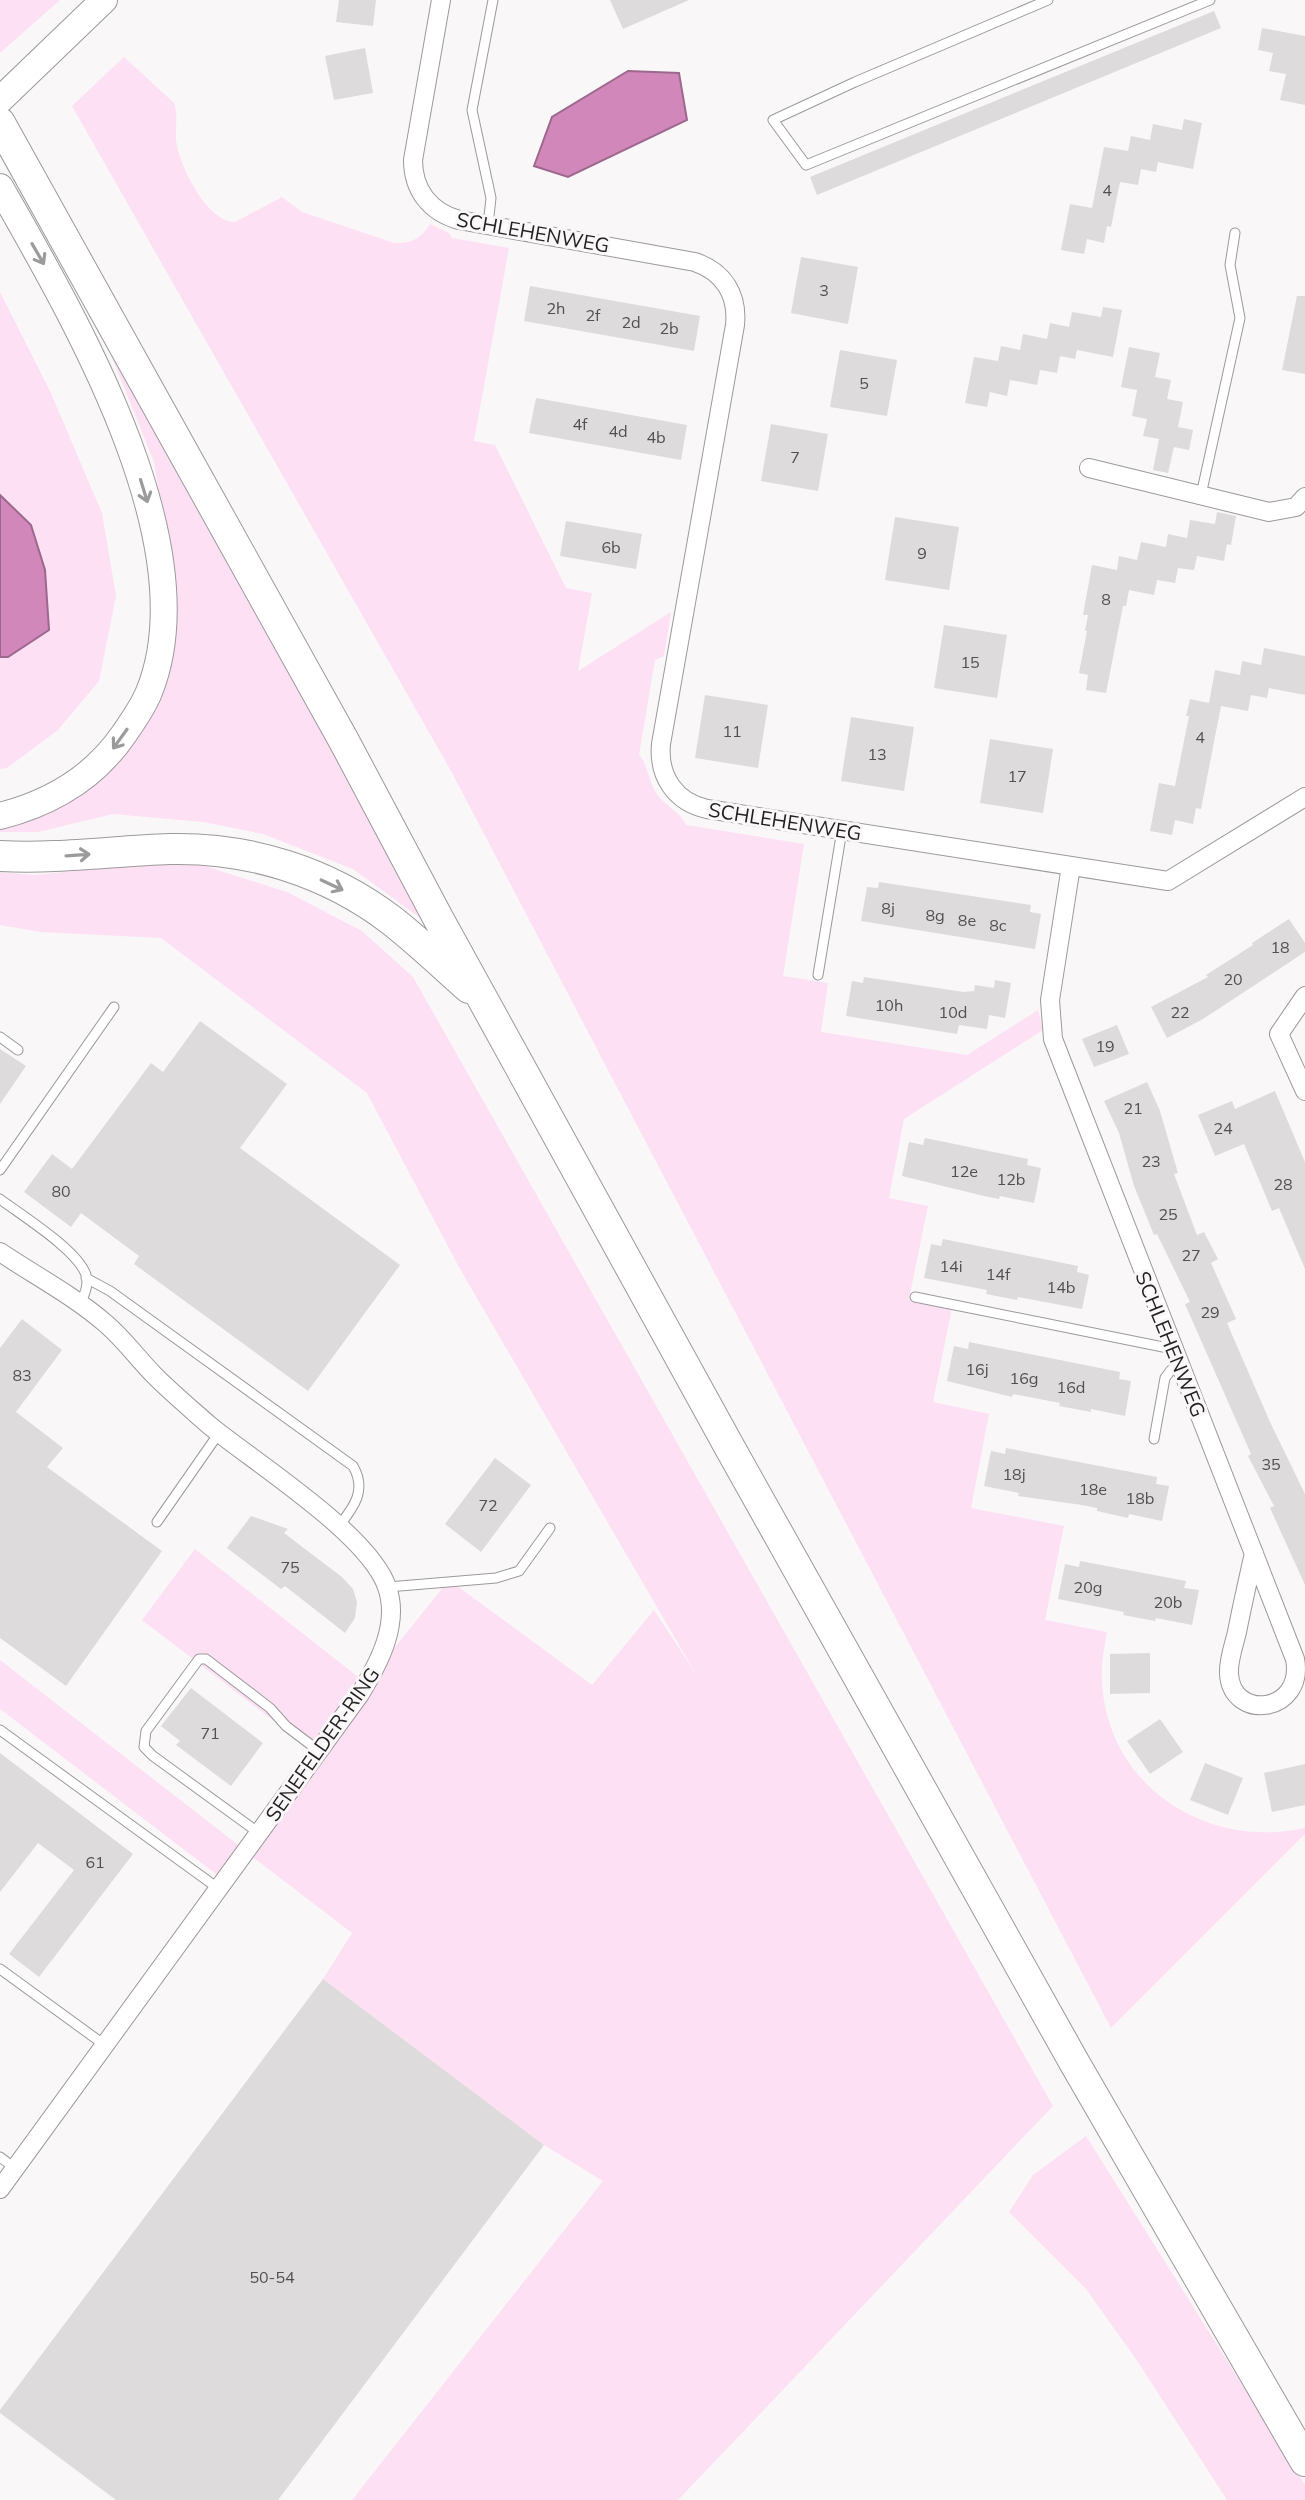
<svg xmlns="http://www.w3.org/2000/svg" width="1305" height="2500" font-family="Mulish,sans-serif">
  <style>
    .green { fill: #fde0f3 }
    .water { fill: #d287bb; stroke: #9d688d; stroke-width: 2 }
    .building { fill: #dedbdd }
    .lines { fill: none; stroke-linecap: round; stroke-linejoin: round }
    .service-casing { stroke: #9c999b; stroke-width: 11 }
    .minor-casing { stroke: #9c999b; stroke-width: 20 }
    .secondary-casing { stroke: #9c999b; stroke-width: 28 }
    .trunk-casing { stroke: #9c999b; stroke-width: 32 }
    .service { stroke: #fff; stroke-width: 9 }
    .minor { stroke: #fff; stroke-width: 18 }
    .secondary { stroke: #fff; stroke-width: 26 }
    .trunk { stroke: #fff; stroke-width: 30 }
    .oneway { stroke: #9c9b9c }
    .labels { text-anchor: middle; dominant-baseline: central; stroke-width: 6; stroke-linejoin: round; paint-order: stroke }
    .number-label { font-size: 16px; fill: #515051 }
    .street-label { font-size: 20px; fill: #222122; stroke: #faf7f9 }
  </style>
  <rect width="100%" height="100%" fill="#faf7f9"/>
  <path class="green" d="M0 0H60L0 53Z
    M124 57 174 103C179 116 174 132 177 146 182 170 208 222 235 222L282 197 302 212 394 243C411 244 422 238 430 224L449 233 452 238 509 248 474 441 495 445 566 588 592 593 578 671 671 612 664 656 655 660 639 755C648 765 648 779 655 791 663 805 680 811 686 825L804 844 783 976 828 983 821 1032 967 1055 1038 1010 1043 1030 904 1119 889 1198 928 1206 909 1299 952 1308 933 1402 989 1414 971 1508 1064 1526 1045 1620 1107 1632C1104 1648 1101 1664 1102 1681 1107 1786 1206 1850 1305 1828V1834L1111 2028 451 771 72 106Z
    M0 292 50 391 102 513 116 596 99 681 58 730 7 768 0 769V657H8L45 570 31 525 0 495Z
    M101 330 426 922 353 869 263 834 203 822 113 814 38 832H0V822L139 734 167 681 176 637 173 582 154 462Z
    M186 860 287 892 362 931 413 977 1053 2106 678 2500H352L603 2181 544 2145 323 1979 352 1933 246 1852 225 1881 0 1709V1660L246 1851 317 1754 142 1620 195 1549 366 1683 449 1580 592 1685 654 1610 696 1674 460 1269 367 1093 161 938 40 932 0 925V872L34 875Z
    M1086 2136 1305 2485V2500H1227L1136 2359 1086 2289 1009 2212 1033 2175Z"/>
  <path class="water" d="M628 71 679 73 687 120 568 177 534 166 552 117Z
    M0 495 31 525 45 570 49 630 8 657H0Z"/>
  <path class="building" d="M339 0H376L373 26 336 22Z
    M610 0H689L623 29Z
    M1214 11 1221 28 817 195 810 177Z
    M1262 28 1305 36V105L1280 100 1286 74 1269 71 1273 53 1258 50Z
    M365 48 373 93 334 100 325 56Z
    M1184 119 1202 123 1193 169 1158 162 1156 172 1141 169 1138 185 1120 182 1111 227 1107 226 1104 243 1087 239 1084 254 1061 250 1070 204 1092 208 1104 147 1128 151 1131 136 1150 140 1153 124 1182 130Z
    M801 257 858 267 848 324 791 313Z
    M530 286 700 316 694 351 524 321Z
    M1297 296H1305V374L1282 370Z
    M1103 307 1122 310 1113 357 1077 350 1075 359 1060 356 1057 373 1040 370 1037 385 1010 380 1007 396 990 392 987 407 965 403 974 357 998 361 1001 346 1020 350 1023 334 1047 339 1050 323 1069 327 1072 312 1101 317Z
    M1129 347 1160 353 1155 377 1171 380 1167 399 1183 402 1178 427 1193 430 1189 450 1174 447 1168 473 1153 470 1159 439 1143 436 1147 419 1132 416 1137 390 1121 387Z
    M840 350 897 360 887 416 830 407Z
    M536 398 687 425 681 460 529 433Z
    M771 424 828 434 818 491 761 481Z
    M1217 512 1236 516 1231 545 1227 544 1224 561 1197 556 1194 570 1178 568 1175 583 1157 580 1154 595 1129 590 1126 606H1123L1106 693 1086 690 1088 675 1079 673 1087 631H1085L1088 615H1083L1092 565 1117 570 1119 556 1137 560 1141 542 1166 547 1168 534 1187 538 1190 520 1215 524Z
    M895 517 959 527 949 590 885 580Z
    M566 521 642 534 636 569 560 556Z
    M944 625 1007 635 997 698 934 688Z
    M1264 648 1305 656V695L1269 688 1267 698 1251 695 1248 711 1221 706 1201 809 1196 808 1193 824 1175 820 1172 835 1150 831 1159 783 1175 786 1189 716H1186L1190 699 1209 703 1215 670 1240 675 1242 661 1261 665Z
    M705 695 768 705 758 768 695 758Z
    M851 717 914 727 904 791 841 781Z
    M990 739 1053 749 1043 813 980 803Z
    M879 882 1031 905 1030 912 1041 914 1035 949 861 921 867 887 878 888Z
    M1289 919 1305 943V952L1203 1019 1167 1038 1151 1007 1208 977 1206 975 1253 945 1252 943Z
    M864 977 964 992 974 991 975 985 994 988 995 980 1011 983 1005 1018 989 1015 987 1029 959 1025 957 1034 846 1016 852 981 863 983Z
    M200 1021 287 1084 240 1148 400 1265 308 1391 134 1264 139 1256 81 1213 71 1227 24 1192 52 1154 72 1169 151 1063 163 1072Z
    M1117 1025 1129 1054 1094 1067 1082 1039Z
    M0 1049 26 1066 0 1104Z
    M1147 1082 1160 1111 1178 1173 1174 1174 1197 1235 1204 1232 1218 1259 1211 1263 1236 1319 1227 1323 1270 1422 1305 1494V1585L1270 1508 1274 1506 1248 1456 1251 1454 1185 1304 1190 1302 1157 1234 1154 1235 1134 1186 1119 1133 1104 1101Z
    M1275 1091 1305 1162V1269L1279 1208 1272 1211 1244 1144 1215 1156 1198 1115 1232 1101 1235 1109Z
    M925 1138 1028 1159 1027 1165 1041 1168 1034 1203 1000 1196 999 1199 984 1196 902 1176 909 1142 923 1145Z
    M943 1239 1078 1266 1077 1272 1089 1275 1082 1309 1018 1297 1017 1300 986 1294 987 1290 924 1278 931 1244 941 1246Z
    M22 1319 62 1350 16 1412 63 1448 47 1467 162 1551 66 1686 0 1638V1348Z
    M969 1342 1120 1372 1119 1379 1131 1381 1125 1416 1091 1409V1412L1059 1406 1060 1403 1013 1394 1012 1397 947 1381 954 1346 968 1349Z
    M1006 1448 1157 1477 1156 1484 1169 1486 1162 1521 1129 1514 1128 1518 1097 1511V1508L1082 1505 1018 1496 1019 1493 984 1486 991 1451 1005 1454Z
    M495 1458 531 1485 481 1552 445 1524Z
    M251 1516 288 1529 284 1533 342 1577 353 1589 357 1602 355 1618 345 1633 285 1586 281 1589 227 1548Z
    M1080 1561 1186 1581 1184 1588 1199 1590 1192 1625 1156 1618 1155 1621 1123 1615 1124 1612 1058 1599 1065 1564 1079 1567Z
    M1150 1653V1693L1110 1694V1654Z
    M191 1688 263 1743 231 1786 176 1745 180 1741 161 1726Z
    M1160 1719 1183 1752 1150 1774 1127 1741Z
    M0 1753 133 1854 39 1977 9 1954 74 1870 38 1843 0 1892Z
    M1205 1763 1243 1778 1228 1815 1190 1800Z
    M1305 1764V1805L1272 1812 1264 1773Z
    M323 1979 544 2145 278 2500H116L0 2413V2410Z"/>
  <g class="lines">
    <g class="service-casing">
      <path id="service" d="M1048 0 855 82 773 120 806 165 1210 0
        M488 225 491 198 472 110 493 0
        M1201 495 1240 318 1230 265 1235 233
        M818 975 842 830
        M0 1037 18 1050
        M0 1170 114 1007
        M0 1199C21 1215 78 1250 86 1275 89 1286 84 1295 80 1305
        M86 1278 110 1291 353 1466C367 1490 354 1507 339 1526
        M915 1297 1173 1349
        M1154 1439 1165 1378 1171 1370 1180 1366
        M157 1522 219 1433
        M388 1587 496 1578 519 1571 550 1528
        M0 1730 219 1889
        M259 1833 153 1756 144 1747 146 1731 199 1659H206L270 1708 286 1726 319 1751
        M0 1969 106 2046
        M0 2157 16 2169"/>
    </g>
    <g class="minor-casing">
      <path id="minor" d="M441 0 413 160C413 190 430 212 459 220L695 262C724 272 738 295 735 325L661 744C658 776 675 802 707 809L1168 881 1305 797
        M1089 468 1269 512 1296 507 1305 497
        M1071 866 1050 1000 1053 1039 1295 1659C1305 1713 1232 1722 1229 1674 1228 1661 1234 1645 1237 1632 1242 1606 1248 1580 1254 1553
        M1305 996 1279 1034 1305 1091
        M0 1252C34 1275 74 1296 105 1323 124 1339 138 1359 155 1376 172 1393 191 1409 209 1425 254 1462 369 1534 387 1587 400 1624 379 1663 360 1694L0 2189"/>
    </g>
    <g class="secondary-casing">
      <path id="secondary" d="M0 100 104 0
        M0 187C72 314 209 544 149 692 143 707 133 721 124 734 94 778 51 803 0 816"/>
    </g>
    <g class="trunk-casing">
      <path id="trunk" d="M0 123 344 741 438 918 730 1448 1074 2062 1305 2461
        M0 856C57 859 113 851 170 849 249 847 328 872 391 920 418 941 443 965 469 988"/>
    </g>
    <use href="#service" class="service"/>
    <use href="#minor" class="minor"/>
    <use href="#secondary" class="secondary"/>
    <use href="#trunk" class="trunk"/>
  </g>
  <defs><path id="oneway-shaft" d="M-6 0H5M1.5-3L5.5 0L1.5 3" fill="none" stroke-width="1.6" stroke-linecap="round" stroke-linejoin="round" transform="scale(2)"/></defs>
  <g class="oneway">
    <use href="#oneway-shaft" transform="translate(38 254) rotate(60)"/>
    <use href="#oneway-shaft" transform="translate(144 491) rotate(73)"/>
    <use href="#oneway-shaft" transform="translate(120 739) rotate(126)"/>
    <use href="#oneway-shaft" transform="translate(78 855) rotate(-4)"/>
    <use href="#oneway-shaft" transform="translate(332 885) rotate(25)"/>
  </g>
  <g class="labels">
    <g class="number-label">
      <text x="1107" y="190">4</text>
      <text x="824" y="290">3</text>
      <text x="556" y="308">2h</text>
      <text x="593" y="315">2f</text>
      <text x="631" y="322">2d</text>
      <text x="669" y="328">2b</text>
      <text x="864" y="383">5</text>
      <text x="580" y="424">4f</text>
      <text x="618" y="431">4d</text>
      <text x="656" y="437">4b</text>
      <text x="795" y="457">7</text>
      <text x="611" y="547">6b</text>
      <text x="922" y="553">9</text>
      <text x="1106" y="599">8</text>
      <text x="970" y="662">15</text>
      <text x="732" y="731">11</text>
      <text x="1200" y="737">4</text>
      <text x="877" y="754">13</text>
      <text x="1017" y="776">17</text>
      <text x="888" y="908">8j</text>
      <text x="935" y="915">8g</text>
      <text x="967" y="920">8e</text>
      <text x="998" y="925">8c</text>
      <text x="1280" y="947">18</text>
      <text x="1233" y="979">20</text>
      <text x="889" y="1005">10h</text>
      <text x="953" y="1012">10d</text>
      <text x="1180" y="1012">22</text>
      <text x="1105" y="1046">19</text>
      <text x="1133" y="1108">21</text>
      <text x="1223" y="1128">24</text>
      <text x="1151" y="1161">23</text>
      <text x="964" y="1171">12e</text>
      <text x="1011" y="1179">12b</text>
      <text x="1283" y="1184">28</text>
      <text x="61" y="1191">80</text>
      <text x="1168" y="1214">25</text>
      <text x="1191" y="1255">27</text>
      <text x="951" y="1266">14i</text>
      <text x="998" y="1274">14f</text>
      <text x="1061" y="1287">14b</text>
      <text x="1210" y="1312">29</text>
      <text x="977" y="1369">16j</text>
      <text x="22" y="1375">83</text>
      <text x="1024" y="1378">16g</text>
      <text x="1071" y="1387">16d</text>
      <text x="1271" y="1464">35</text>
      <text x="1014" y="1474">18j</text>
      <text x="1093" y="1489">18e</text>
      <text x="1140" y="1498">18b</text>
      <text x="488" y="1505">72</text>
      <text x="290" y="1567">75</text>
      <text x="1088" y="1587">20g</text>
      <text x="1168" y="1602">20b</text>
      <text x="210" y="1733">71</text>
      <text x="95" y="1862">61</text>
      <text x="272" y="2277">50-54</text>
    </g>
    <g class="street-label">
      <text transform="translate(533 232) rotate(10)">SCHLEHENWEG</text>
      <text transform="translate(785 821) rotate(9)">SCHLEHENWEG</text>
      <text transform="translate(1171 1344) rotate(68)">SCHLEHENWEG</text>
      <text transform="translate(322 1744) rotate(-55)">SENEFELDER-RING</text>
    </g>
  </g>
</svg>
